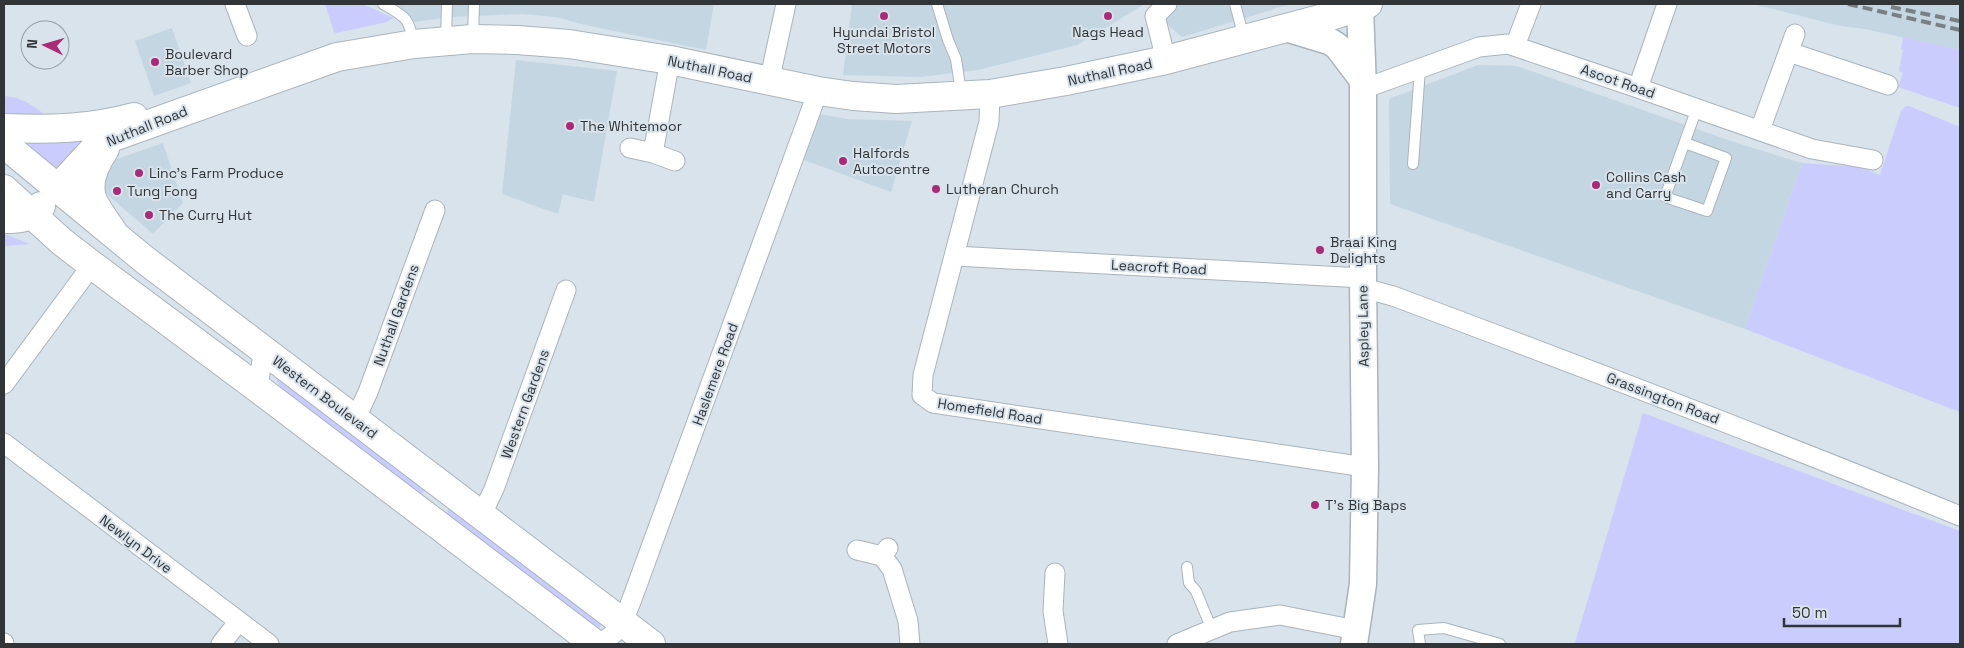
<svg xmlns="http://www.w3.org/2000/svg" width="1964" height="648" font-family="'Space Grotesk',sans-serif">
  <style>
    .built { fill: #c5d6e3 }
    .green { fill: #caccfd }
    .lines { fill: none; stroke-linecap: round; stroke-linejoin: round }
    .lane-casing { stroke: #aab4bc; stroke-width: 12 }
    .street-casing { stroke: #aab4bc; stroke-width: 21 }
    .secondary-casing { stroke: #aab4bc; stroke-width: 29 }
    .primary-casing { stroke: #aab4bc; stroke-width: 30 }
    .highway-casing { stroke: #aab4bc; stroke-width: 30 }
    .lane { stroke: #fff; stroke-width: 10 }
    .street { stroke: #fff; stroke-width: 19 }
    .secondary { stroke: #fff; stroke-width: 26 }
    .primary { stroke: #fff; stroke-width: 28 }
    .highway { stroke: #fff; stroke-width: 28 }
    .rail { stroke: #798085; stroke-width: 4; stroke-dasharray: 10 5; stroke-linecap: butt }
    .poi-dot { fill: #aa2a78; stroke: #d8e3eb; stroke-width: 2 }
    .labels { text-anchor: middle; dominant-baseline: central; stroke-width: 4; stroke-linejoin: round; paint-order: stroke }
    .poi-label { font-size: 14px; fill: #313538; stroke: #d8e3eb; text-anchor: start }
    .street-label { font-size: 14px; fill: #313538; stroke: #d8e3eb }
  </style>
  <rect width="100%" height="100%" fill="#d8e3eb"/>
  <path class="built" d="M391 4H714L706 50 585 25 556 17 522 14 451 17 414 22 408 14Z
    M852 4H1145L1077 45 978 70 921 77 843 75Z
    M1156 4H1291L1182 37 1170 27Z
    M1753 4H1960V50L1865 29 1840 26Z
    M172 28 191 83 154 96 135 41Z
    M516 60 617 71 594 202 563 194 558 214 502 194Z
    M1478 65 1517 66 1734 142 1802 163 1745 329 1390 204 1389 99Z
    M819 114 848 119 912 121 891 192 804 160Z
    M163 143 183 203 153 234 110 197 105 192 103 179 111 161Z"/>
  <path class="green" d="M325 4H363L393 18 387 22 336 33 334 32Z
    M1903 37 1960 50V108L1898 87 1903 73 1899 71 1903 50 1901 49Z
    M4 96C22 97 37 107 50 120L4 113Z
    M1906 106H1909L1960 127V412L1745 329 1802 163 1860 167 1880 175 1901 111Z
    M85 136 56 170 22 140Z
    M4 234 30 244 4 246Z
    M282 375 427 488 421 495 283 392 276 379Z
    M1643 413 1960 531V644L1575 643Z
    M455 508 603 623 599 629H595L447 515 448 509Z"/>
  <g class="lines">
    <g class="lane-casing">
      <path id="lane" d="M383 4C405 17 408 16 414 43
        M937 4 948 40 956 59 961 93
        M1235 4 1244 38
        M473 38 474 4
        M446 40 447 4
        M1685 143 1726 158 1707 211 1665 197 1697 108
        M1413 164 1420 69
        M1187 567 1189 583 1196 591 1212 630
        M1420 644 1418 630 1444 628 1500 644"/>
    </g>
    <g class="street-casing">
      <path id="street" d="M235 4 247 36
        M1515 46 1531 4
        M1789 52 1888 85
        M1166 60 1155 16 1167 4
        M769 82 786 4
        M1638 88 1667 4
        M1363 89 1479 47 1508 44 1638 88 1812 149 1873 160
        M990 94 989 122 923 375 922 395 933 403 1365 467
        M1760 130 1795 34
        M630 148 653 153 670 60
        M653 153 675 161
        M955 256 1363 278
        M1363 288 1393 296C1583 367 1772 439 1960 516
        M4 384 92 265
        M256 387C263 373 258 364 266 351
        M355 420 368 392 435 210
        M4 443 269 644
        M481 516 494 489 566 290
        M857 550 882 556 888 548
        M882 556 892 569 908 621 910 644
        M1055 573 1053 611 1058 644
        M4 643V644
        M221 644 239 621
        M596 644C619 636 624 620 632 599L818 91
        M1177 644 1230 622 1280 615 1356 630"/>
    </g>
    <g class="secondary-casing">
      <path id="secondary" d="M1286 28 1329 41 1337 46 1363 80
        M1354 644 1363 584 1365 467 1363 278V89L1360 7"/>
    </g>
    <g class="primary-casing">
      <path id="primary" d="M4 128C48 130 91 129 134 117
        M105 149C96 162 87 181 92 198 95 207 107 223 113 232
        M58 188 96 147 113 137 337 57 414 44 472 39 517 40 569 44 670 60 818 91 853 96 896 99 990 94 1066 81 1166 60 1331 16 1368 4"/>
    </g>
    <g class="highway-casing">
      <path id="highway" d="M4 144 145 260 651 644
        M4 189 61 241 92 265 256 387 595 644
        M4 219C20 219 30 218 41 206"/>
    </g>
    <use href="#lane" class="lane"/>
    <use href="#street" class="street"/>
    <use href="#secondary" class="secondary"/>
    <use href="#primary" class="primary"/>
    <use href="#highway" class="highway"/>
    <path class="rail" d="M1848 4 1960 30
      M1891 7 1960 21"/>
  </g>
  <g class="poi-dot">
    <circle cx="884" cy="16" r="5"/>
    <circle cx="1108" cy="16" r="5"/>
    <circle cx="155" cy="62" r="5"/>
    <circle cx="570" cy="126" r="5"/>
    <circle cx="843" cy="161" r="5"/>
    <circle cx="139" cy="173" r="5"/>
    <circle cx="1596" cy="185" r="5"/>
    <circle cx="936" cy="189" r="5"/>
    <circle cx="117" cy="191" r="5"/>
    <circle cx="149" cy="215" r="5"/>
    <circle cx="1320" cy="250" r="5"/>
    <circle cx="1315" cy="505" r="5"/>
  </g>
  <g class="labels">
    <g class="poi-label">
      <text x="884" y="32" text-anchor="middle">Hyundai Bristol<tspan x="884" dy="16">Street Motors</tspan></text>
      <text x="1108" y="32" text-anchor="middle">Nags Head</text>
      <text x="165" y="54">Boulevard<tspan x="165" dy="16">Barber Shop</tspan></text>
      <text x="580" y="126">The Whitemoor</text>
      <text x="853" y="153">Halfords<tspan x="853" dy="16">Autocentre</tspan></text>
      <text x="149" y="173">Linc's Farm Produce</text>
      <text x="1606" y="177">Collins Cash<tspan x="1606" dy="16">and Carry</tspan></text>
      <text x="946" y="189">Lutheran Church</text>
      <text x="127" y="191">Tung Fong</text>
      <text x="159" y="215">The Curry Hut</text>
      <text x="1330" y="242">Braai King<tspan x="1330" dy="16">Delights</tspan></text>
      <text x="1325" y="505">T's Big Baps</text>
    </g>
    <g class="street-label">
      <text transform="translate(710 69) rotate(12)">Nuthall Road</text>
      <text transform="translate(1110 72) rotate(-12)">Nuthall Road</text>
      <text transform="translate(1618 81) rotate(19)">Ascot Road</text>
      <text transform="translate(147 126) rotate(-22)">Nuthall Road</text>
      <text transform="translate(1159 267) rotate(3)">Leacroft Road</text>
      <text transform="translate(396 315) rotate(-70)">Nuthall Gardens</text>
      <text transform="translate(1363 326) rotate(-91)">Aspley Lane</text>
      <text transform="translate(715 374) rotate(-70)">Haslemere Road</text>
      <text transform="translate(325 397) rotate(37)">Western Boulevard</text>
      <text transform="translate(1663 398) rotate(21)">Grassington Road</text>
      <text transform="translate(525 404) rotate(-70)">Western Gardens</text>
      <text transform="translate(990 411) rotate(9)">Homefield Road</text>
      <text transform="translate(136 544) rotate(37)">Newlyn Drive</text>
    </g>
  </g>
  <rect width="1964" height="648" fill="none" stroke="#313538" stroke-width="10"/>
  <g transform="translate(45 45) rotate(275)"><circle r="24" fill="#d8e3eb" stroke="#959da3"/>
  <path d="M0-4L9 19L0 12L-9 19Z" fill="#aa2a78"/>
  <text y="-8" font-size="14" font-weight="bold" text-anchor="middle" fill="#313538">N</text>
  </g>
  <path d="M1784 618v8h116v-8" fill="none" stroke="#313538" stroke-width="2.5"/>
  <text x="1792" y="618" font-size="15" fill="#313538" stroke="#d8e3eb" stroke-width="4" paint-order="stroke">50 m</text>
</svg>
